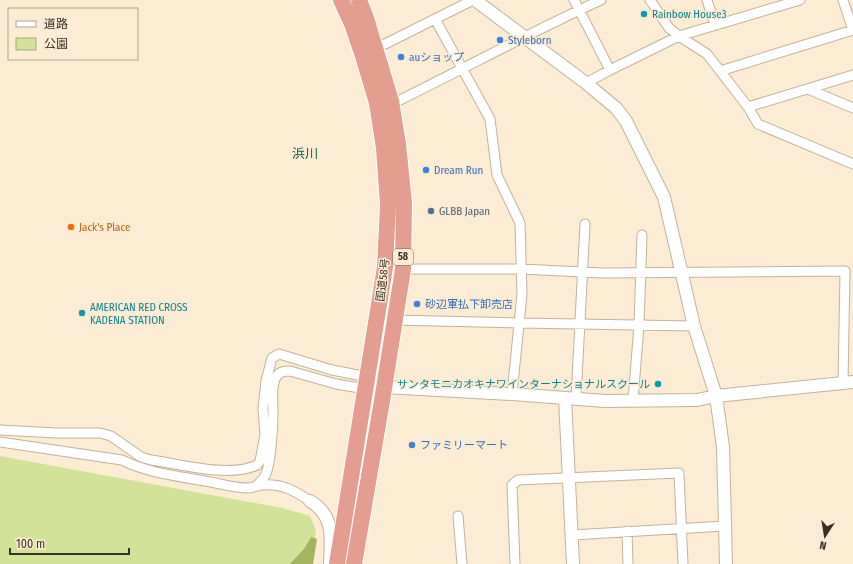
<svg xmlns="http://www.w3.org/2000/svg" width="853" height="564" font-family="'Fira Sans Condensed','Noto Sans JP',sans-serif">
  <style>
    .green { fill: #d2e298 }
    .forest { fill: #a3b35e }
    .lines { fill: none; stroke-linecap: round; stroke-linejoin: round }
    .minor-casing { stroke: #c2b39b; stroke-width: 11 }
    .tertiary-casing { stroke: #c2b39b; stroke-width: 14 }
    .trunk-casing { stroke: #fff; stroke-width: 18 }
    .minor { stroke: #fff; stroke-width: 9 }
    .tertiary { stroke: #fff; stroke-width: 12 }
    .trunk { stroke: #e49e90; stroke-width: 16 }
    .culture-dot { fill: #0f9aa8; stroke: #fcecd3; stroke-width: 1.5 }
    .shop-dot { fill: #3f7fe0; stroke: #fcecd3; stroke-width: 1.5 }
    .service-dot { fill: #5c6f8a; stroke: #fcecd3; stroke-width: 1.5 }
    .food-dot { fill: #e8710a; stroke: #fcecd3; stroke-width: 1.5 }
    .labels { text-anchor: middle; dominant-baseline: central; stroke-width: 3; stroke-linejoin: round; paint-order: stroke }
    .shield { fill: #fcecd3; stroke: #72685b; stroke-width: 1 }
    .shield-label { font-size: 10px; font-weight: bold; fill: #373027 }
    .culture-label { font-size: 11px; fill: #0d838f; stroke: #fcecd3; text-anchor: start }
    .shop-label { font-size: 11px; fill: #366cbe; stroke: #fcecd3; text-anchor: start }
    .service-label { font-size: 11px; fill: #4e5e75; stroke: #fcecd3; text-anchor: start }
    .food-label { font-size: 11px; fill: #c56008; stroke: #fcecd3; text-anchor: start }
    .street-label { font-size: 11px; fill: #373027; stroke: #fcecd3 }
    .quarter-label { font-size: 13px; fill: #145e47; stroke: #fcecd3 }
  </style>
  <rect width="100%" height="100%" fill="#fcecd3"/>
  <path class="green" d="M0 456 282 508 310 516 316 531 311 564H0Z"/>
  <path class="forest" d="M311 537 317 539 313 564H290L304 549Z"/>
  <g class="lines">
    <g class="minor-casing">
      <path id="minor" d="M574 0 610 70
        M650 0 669 28 679 36 707 54 748 107 758 124 853 164
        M707 0 715 25
        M843 0 853 30
        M435 19 490 119 497 175 520 223 522 294 512 394
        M374 46 385 44 473 0
        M720 71 853 30
        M586 83 610 70 679 36 800 0
        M808 89 853 108
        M391 101 400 100C467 67 533 31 601 0
        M748 107 853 75
        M403 269H520L603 273 845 271 843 383
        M395 320 520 323 694 326
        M576 399 585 224
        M633 401 639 325 642 235
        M0 430 57 433H100L111 436 141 457 151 460C180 464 230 478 257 465L260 461 265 435 263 409 266 381 272 358 279 354 332 370 368 377
        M0 442 122 460C148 473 177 476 205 481 219 483 234 488 248 488 253 488 257 485 262 485 282 483 295 491 310 501
        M256 486C260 482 264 479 266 474 271 460 273 428 273 413 273 402 271 389 275 379 278 372 283 371 290 371L336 384 366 389
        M458 516 462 564
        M627 531 628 564
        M572 535 725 526
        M515 564 512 485 518 480 679 473 683 564"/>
    </g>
    <g class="tertiary-casing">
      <path id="tertiary" d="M475 0 586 83 616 108 626 121 664 197 694 326 716 396 723 447 726 564
        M384 387 512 394 605 401 697 400 716 396 853 382
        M565 398 573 564
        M310 501C335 516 331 538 330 564"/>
    </g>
    <g class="trunk-casing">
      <path id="trunk" d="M337 564 385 267 388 205 384 148 377 103 363 56 352 24 341 0
        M354 564 382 401 403 269 404 203 398 144 391 101 366 18 359 0"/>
    </g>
    <use href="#minor" class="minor"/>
    <use href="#tertiary" class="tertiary"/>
    <use href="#trunk" class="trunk"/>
  </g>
  <g class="culture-dot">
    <circle cx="644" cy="14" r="4"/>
    <circle cx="82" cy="313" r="4"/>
    <circle cx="658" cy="384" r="4"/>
  </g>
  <g class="shop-dot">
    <circle cx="500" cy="40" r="4"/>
    <circle cx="401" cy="57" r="4"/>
    <circle cx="426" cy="170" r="4"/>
    <circle cx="417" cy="304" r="4"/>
    <circle cx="412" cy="445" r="4"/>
  </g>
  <circle class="service-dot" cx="431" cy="211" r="4"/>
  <circle class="food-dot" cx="71" cy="227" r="4"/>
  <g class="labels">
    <rect class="shield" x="393" y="249" width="20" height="16" rx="3"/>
    <g class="shield-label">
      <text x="403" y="257">58</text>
    </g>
    <g class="culture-label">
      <text x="652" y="14">Rainbow House3</text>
      <text x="90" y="307">AMERICAN RED CROSS<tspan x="90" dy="13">KADENA STATION</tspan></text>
      <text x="650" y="384" text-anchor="end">サンタモニカオキナワインターナショナルスクール</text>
    </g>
    <g class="shop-label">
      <text x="508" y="40">Styleborn</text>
      <text x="409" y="57">auショップ</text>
      <text x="434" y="170">Dream Run</text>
      <text x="425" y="304">砂辺軍払下卸売店</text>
      <text x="420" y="445">ファミリーマート</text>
    </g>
    <g class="service-label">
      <text x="439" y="211">GLBB Japan</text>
    </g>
    <g class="food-label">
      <text x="79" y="227">Jack's Place</text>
    </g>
    <g class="street-label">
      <text transform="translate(383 280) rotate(-83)">国道58号</text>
    </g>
    <g class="quarter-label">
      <text x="305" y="153">浜川</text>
    </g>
  </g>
  <rect x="8" y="8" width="130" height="52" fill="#fcecd3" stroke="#ada18e"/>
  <rect x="16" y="21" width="20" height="6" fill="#ffffff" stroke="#ada18e"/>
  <text x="44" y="28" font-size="12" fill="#373027">道路</text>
  <rect x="16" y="38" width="20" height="12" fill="#d2e298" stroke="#ada18e"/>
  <text x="44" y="48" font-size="12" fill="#373027">公園</text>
  <g transform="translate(825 536) rotate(192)" stroke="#fcecd3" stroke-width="3" paint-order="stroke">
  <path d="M0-3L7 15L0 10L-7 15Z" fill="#373027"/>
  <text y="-6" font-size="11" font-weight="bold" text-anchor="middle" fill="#373027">N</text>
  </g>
  <path d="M10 548v6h119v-6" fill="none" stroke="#373027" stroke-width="2"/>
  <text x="16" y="548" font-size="12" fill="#373027" stroke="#fcecd3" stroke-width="3" paint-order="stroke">100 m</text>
</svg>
